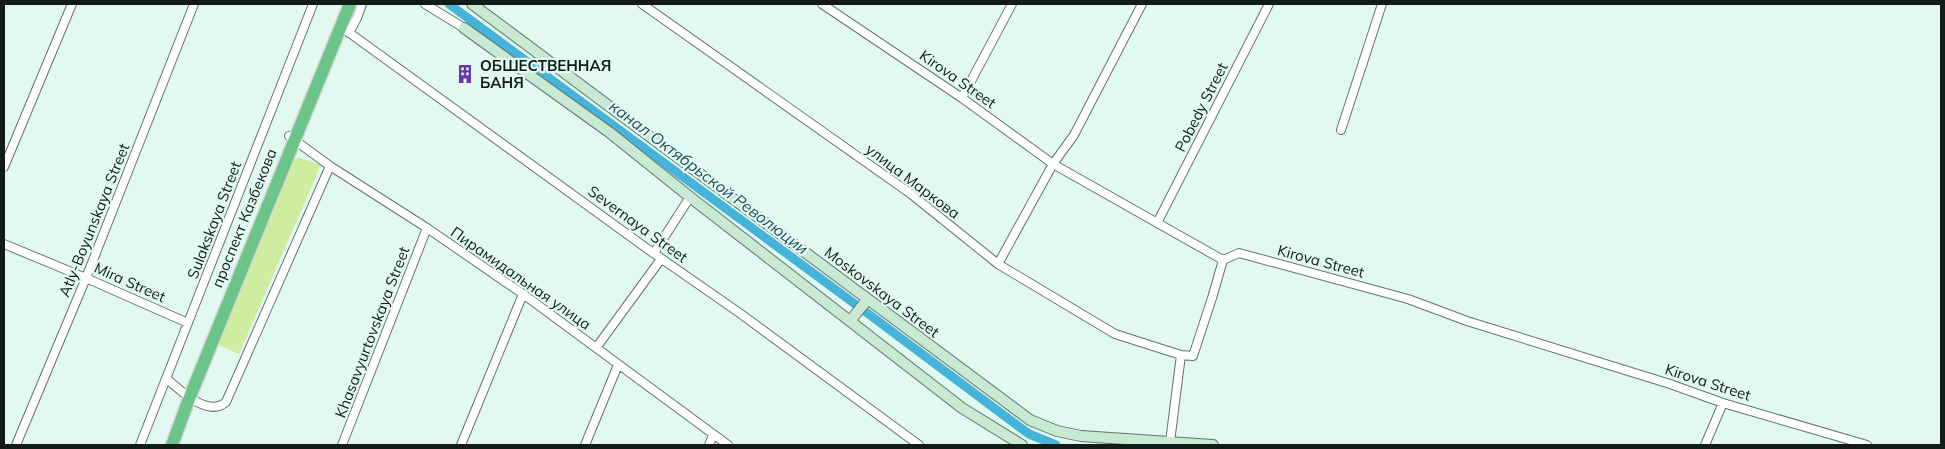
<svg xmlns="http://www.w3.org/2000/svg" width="1945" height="449" font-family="Mulish,sans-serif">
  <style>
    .green { fill: #ceed9e }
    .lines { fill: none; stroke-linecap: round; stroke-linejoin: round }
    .canal { stroke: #46b3d8; stroke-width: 9 }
    .minor-casing { stroke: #60756e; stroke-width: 10 }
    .secondary-casing { stroke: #60756e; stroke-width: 12 }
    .trunk-casing { stroke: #d4d6d5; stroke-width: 15 }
    .minor { stroke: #fff; stroke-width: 8 }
    .secondary { stroke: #c8e9d2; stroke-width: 10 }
    .trunk { stroke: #6cc488; stroke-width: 12 }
    .labels { text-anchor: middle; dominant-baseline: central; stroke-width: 4.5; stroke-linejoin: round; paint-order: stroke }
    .poi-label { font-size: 15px; font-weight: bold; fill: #121b18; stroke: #e2f9f2; text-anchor: start }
    .street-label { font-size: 15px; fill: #121b18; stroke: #e2f9f2 }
    .water-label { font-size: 16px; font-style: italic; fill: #204d5e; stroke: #e2f9f2 }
  </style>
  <rect width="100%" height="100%" fill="#e2f9f2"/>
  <path class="green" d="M301 158 321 165 239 354 218 345 294 159Z"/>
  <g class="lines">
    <path class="canal" d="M449 4 855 304
      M866 312 1029 434 1056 445"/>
    <g class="minor-casing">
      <path id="minor" d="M425 4 464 28
        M642 4 911 194 998 264 1115 334 1181 355 1193 356 1212 298 1223 260
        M822 4 962 98 1053 164 1223 260 1239 253 1408 299 1467 321 1670 384 1723 403 1867 445
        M340 26 649 250 741 314 919 445
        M349 33 357 18 362 4
        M962 98 1012 4
        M1341 130 1382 4
        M289 136 330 166 427 228 523 294 728 445
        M4 167 72 4
        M1157 223 1269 4
        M4 244 86 278 188 323
        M654 253 690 197
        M998 264 1053 164 1074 135 1142 4
        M596 348 661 259
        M167 379C180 390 208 418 226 402L330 166
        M1170 442 1181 355
        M16 445 86 278 194 4
        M140 445 313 4
        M342 445 427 228
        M461 445 523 294
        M585 445 618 365
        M709 445 713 435
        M1705 445 1723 403"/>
    </g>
    <g class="secondary-casing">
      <path id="secondary" d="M472 4 1030 420 1057 431 1081 436 1213 445
        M464 28 609 132 690 197 962 408 1022 445
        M850 321 867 300"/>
    </g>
    <g class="trunk-casing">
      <path id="trunk" d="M172 445 189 399 350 4"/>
    </g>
    <use href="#minor" class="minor"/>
    <use href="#secondary" class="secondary"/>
    <use href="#trunk" class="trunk"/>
  </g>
  <defs>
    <g id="building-bare" transform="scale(1.5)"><path d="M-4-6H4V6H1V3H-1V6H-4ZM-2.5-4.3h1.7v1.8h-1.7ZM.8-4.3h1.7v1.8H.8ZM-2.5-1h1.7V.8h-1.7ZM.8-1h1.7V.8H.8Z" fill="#6937ae" stroke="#e2f9f2" stroke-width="2.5" paint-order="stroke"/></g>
  </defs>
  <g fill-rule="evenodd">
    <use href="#building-bare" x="465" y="74"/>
  </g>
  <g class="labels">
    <g class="poi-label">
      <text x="480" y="65">ОБШЕСТВЕННАЯ<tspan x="480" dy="17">БАНЯ</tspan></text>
    </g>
    <g class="street-label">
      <text transform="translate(958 79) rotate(35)">Kirova Street</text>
      <text transform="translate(1201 107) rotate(-63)">Pobedy Street</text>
      <text transform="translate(913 181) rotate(37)">улица Маркова</text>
      <text transform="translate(244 218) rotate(-68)">проспект Казбекова</text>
      <text transform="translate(94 220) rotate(-68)">Atly-Boyunskaya Street</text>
      <text transform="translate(214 220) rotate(-69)">Sulakskaya Street</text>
      <text transform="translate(638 224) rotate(36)">Severnaya Street</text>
      <text transform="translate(1321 261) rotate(15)">Kirova Street</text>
      <text transform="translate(521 278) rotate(35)">Пирамидальная улица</text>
      <text transform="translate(130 282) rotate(24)">Mira Street</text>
      <text transform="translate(882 292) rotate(37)">Moskovskaya Street</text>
      <text transform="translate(372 332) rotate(-69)">Khasavyurtovskaya Street</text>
      <text transform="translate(1708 382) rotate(18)">Kirova Street</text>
    </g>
    <g class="water-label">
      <text transform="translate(709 177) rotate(37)">канал Октябрьской Революции</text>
    </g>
  </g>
  <rect width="1945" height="449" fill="none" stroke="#121b18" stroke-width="10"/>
</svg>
